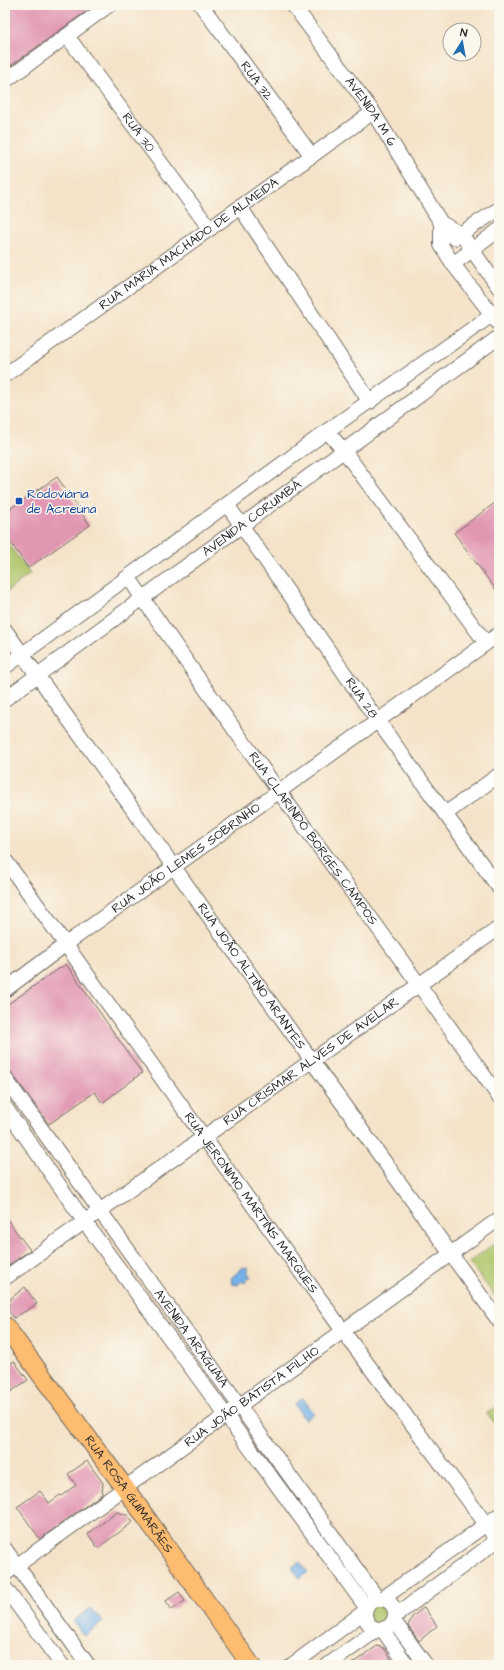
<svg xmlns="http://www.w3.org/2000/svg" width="504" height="1670" font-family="'Architects Daughter',sans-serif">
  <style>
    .green { fill: #afc66b; stroke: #6d784b }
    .water { fill: #76b1e7; stroke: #506e89 }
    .building { fill: #e196b2 }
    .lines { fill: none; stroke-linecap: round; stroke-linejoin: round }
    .minor-casing { stroke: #716b62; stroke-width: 16 }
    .major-casing { stroke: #716b62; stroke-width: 20 }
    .minor { stroke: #fff; stroke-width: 14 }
    .major { stroke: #febc70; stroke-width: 18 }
    .transit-dot { fill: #1a4fb4; stroke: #fbf7ec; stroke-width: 1.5 }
    .labels { text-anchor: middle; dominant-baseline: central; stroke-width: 3; stroke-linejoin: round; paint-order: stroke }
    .street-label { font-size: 13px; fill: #2b2b2b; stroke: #fbf7ec }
    .transit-label { font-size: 13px; fill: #164399; stroke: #fbf7ec; text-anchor: start }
  </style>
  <rect width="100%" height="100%" fill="#fbf7ec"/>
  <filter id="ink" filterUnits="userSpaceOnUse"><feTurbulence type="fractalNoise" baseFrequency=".025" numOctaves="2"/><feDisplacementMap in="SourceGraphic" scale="8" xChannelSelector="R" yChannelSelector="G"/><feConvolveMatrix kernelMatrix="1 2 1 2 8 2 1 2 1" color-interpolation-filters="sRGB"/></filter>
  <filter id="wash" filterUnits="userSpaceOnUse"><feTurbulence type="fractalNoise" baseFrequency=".012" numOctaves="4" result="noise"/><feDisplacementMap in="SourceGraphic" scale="16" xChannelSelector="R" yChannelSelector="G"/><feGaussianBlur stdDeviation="0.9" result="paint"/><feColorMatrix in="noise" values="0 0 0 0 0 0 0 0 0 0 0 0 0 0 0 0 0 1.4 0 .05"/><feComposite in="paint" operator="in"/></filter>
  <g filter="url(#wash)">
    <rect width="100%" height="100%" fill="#f4e3c9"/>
    <path class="green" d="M5 539 30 574 5 593Z
      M499 1240V1302L469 1262Z
      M499 1405V1430L487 1413Z
      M369 1614a11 11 0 1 1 22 0a11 11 0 1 1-22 0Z"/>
    <path class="water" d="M243 1267 248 1268V1273L251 1277 247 1278V1281L244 1283 242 1281 238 1285 232 1284 231 1278Z
      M303 1398 314 1413 305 1420 294 1404Z
      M300 1562 308 1572 300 1579 292 1567Z
      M91 1608 103 1622 84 1636 73 1621Z"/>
    <g id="blocks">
      <path class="building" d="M5 5H95L5 70Z
        M57 477 90 525 28 568 5 534V512Z
        M499 500V594L454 533Z
        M66 964 142 1073 102 1103 95 1092 49 1124 5 1064V1006Z
        M5 1217 30 1250 5 1268Z
        M25 1287 37 1304 14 1318 8 1310 10 1299Z
        M14 1361 28 1380 9 1393 5 1388V1367Z
        M87 1461 103 1483 102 1494 40 1539 17 1507 40 1491 49 1503 60 1495 61 1496 76 1485 68 1474Z
        M117 1512 127 1515 133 1522 98 1548 88 1534Z
        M179 1592 185 1601 172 1610 166 1601Z
        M424 1607 437 1626 419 1641 408 1626 412 1617Z
        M377 1646 384 1648 395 1665H350Z"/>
    </g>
  </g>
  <g filter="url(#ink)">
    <use href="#blocks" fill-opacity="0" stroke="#716b62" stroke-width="1"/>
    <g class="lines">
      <g class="minor-casing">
        <g id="minor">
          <path id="s1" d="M201 5 312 156"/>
          <path id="s2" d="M293 5 373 112 441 223 461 234 499 288"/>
          <path id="s3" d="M67 36 210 229"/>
          <path d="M5 81 109 5"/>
          <path d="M240 207 370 402"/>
          <path d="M441 223V245L453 264 499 324"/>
          <path d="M454 238 499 209"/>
          <path d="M453 264 499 230"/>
          <path id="s4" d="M5 375 373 112"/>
          <path d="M327 431 344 451 486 643"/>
          <path id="s5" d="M228 506 377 720 499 888"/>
          <path id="s6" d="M129 578C248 754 377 923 499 1097"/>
          <path id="s7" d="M5 630 312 1061 499 1321"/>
          <path d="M5 667 327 431 499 310"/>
          <path id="s8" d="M5 699 499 337"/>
          <path d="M445 814 499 775"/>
          <path id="s9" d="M5 860 343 1331 486 1524 499 1544"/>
          <path id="s10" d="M5 990 66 944 499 634"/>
          <path id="s11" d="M5 1078 377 1598"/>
          <path d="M5 1107 84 1221 366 1607"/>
          <path id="s12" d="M5 1278 499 928"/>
          <path d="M5 1549 88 1665"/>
          <path id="s13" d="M5 1574 499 1219"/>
          <path d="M5 1588 62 1665"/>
          <circle cx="380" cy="1614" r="15"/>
          <path d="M382 1599 499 1515"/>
          <path d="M395 1616 499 1539"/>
          <path d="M394 1621 426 1665"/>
          <path d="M382 1629 407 1665"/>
          <path d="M292 1665 364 1612"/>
          <path d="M328 1665 378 1629"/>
        </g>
      </g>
      <g class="major-casing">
        <g id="major">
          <path id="s14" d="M5 1326 125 1488 251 1665"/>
        </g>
      </g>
      <use href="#minor" class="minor"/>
      <use href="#major" class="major"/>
    </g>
  </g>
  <rect class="transit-dot" x="15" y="497" width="8" height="8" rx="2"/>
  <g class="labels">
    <g class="street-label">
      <text stroke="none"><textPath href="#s1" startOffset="94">RUA 32</textPath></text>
      <text stroke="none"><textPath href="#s2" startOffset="132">AVENIDA M 6</textPath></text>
      <text stroke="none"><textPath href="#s3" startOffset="120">RUA 30</textPath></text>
      <text stroke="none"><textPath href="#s4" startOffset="226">RUA MARIA MACHADO DE ALMEIDA</textPath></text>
      <text stroke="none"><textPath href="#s8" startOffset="306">AVENIDA CORUMBÁ</textPath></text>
      <text stroke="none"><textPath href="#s5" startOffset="234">RUA 28</textPath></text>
      <text stroke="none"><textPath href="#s6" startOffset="319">RUA CLARINDO BORGES CAMPOS</textPath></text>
      <text stroke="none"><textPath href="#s10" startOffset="224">RUA JOÃO LEMES SOBRINHO</textPath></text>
      <text stroke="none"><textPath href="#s7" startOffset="425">RUA JOÃO ALTINO ARANTES</textPath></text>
      <text stroke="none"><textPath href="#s12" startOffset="375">RUA CRISMAR ALVES DE AVELAR</textPath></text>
      <text stroke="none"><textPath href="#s9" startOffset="422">RUA JERONIMO MARTINS MARQUES</textPath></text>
      <text stroke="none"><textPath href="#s11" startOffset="320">AVENIDA ARAGUAIA</textPath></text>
      <text stroke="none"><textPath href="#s13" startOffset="304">RUA JOÃO BATISTA FILHO</textPath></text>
      <text stroke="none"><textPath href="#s14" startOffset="209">RUA ROSA GUIMARÃES</textPath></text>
    </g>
    <g class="transit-label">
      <text x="27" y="494">Rodoviária<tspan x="27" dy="15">de Acreúna</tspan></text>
    </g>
  </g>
  <rect width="504" height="1670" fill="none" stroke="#fbf7ec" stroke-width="20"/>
  <g transform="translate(462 42) rotate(11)"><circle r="19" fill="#fbf7ec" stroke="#a8a59f"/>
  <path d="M0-3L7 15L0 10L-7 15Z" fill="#1f6fb2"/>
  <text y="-6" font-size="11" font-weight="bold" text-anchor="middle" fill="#2b2b2b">N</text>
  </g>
</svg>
